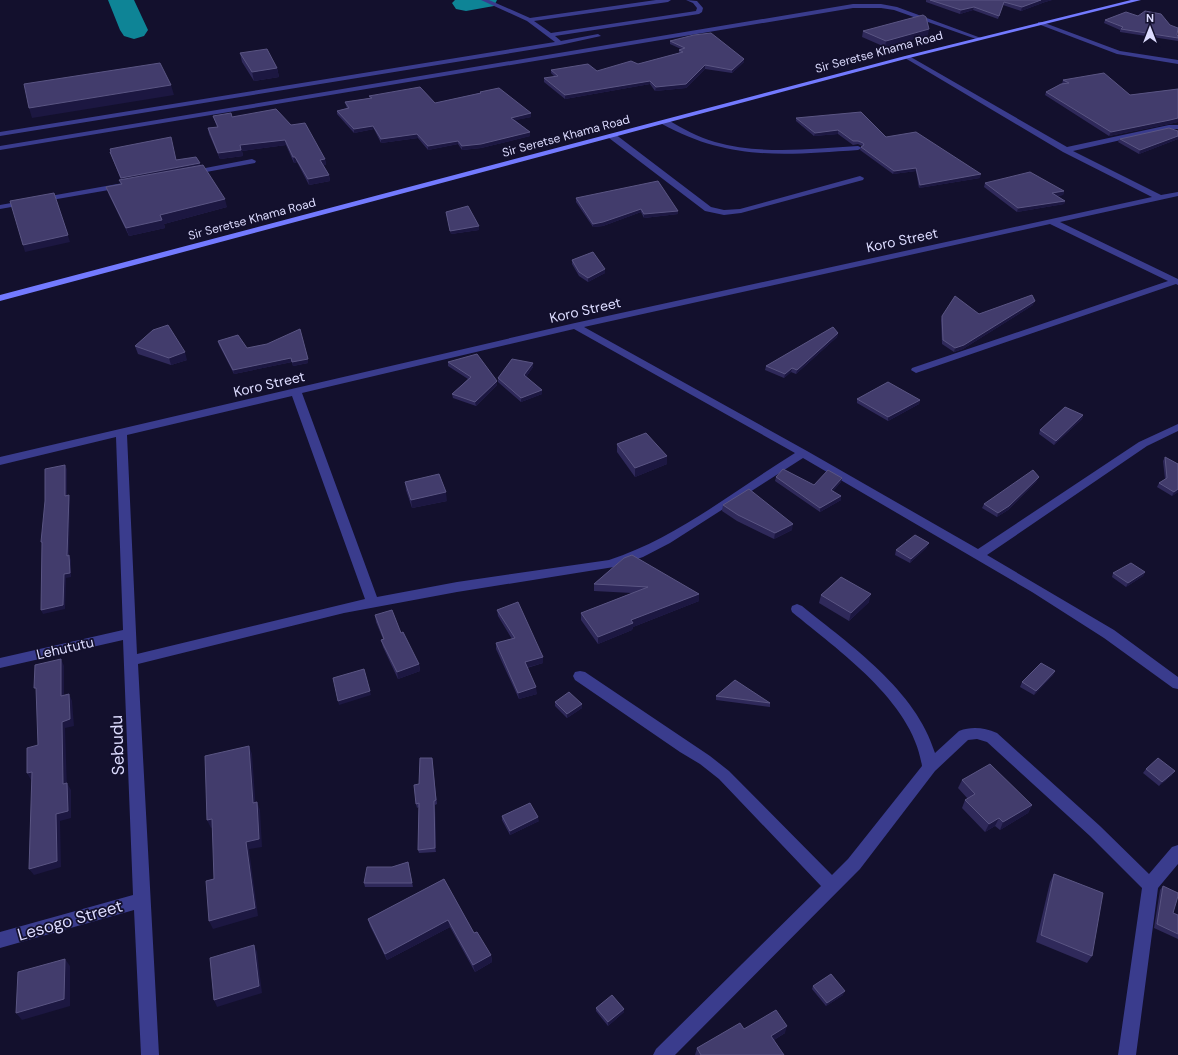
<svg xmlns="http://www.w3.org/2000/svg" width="1178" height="1055" font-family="'DM Sans',sans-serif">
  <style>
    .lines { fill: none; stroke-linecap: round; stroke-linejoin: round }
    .taxiway { fill: #0e8496; fill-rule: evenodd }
    .lane { fill: #3a3c8d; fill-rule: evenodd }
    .street { fill: #3a3c8d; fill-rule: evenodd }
    .secondary { fill: #737aff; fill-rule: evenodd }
    .wall { fill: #2f295a }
    .shaded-wall { fill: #1c1741 }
    .building { fill: #423c6c; stroke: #5a5583 }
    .labels { text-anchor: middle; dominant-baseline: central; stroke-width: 3.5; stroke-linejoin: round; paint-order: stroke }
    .far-street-label { font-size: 12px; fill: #dddcff; stroke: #13102d }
    .street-label { font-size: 14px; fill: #dddcff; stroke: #13102d }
    .near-street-label { font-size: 17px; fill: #dddcff; stroke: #13102d }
  </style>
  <rect width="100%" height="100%" fill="#13102d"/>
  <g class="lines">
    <path class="taxiway" d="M108 0H134L148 30 144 36 134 39 124 36 120 30Z
      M455 0H497L494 6 466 11 456 9 452 3Z"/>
    <path class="lane" d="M481 0H489L530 18 656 0H671L668 2 534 21 551 33 696 11 697 8 693 3 686 0 697 1 703 8 702 12 699 14 555 36 561 41 598 34 601 36 560 45 0 136V132L555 42 527 21Z"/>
    <path class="street" d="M853 4H881L897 7 981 38 976 39 894 10 881 8H853L0 150V146Z
      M1038 22H1042L1120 51 1178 60V64L1117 54 1038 24Z
      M905 56H909L1067 147 1169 125H1178V129H1169L1073 151 1161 195 1178 192V196L1060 222 1178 279V285L1176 284 916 373 911 370 912 368 1168 281 1050 224 584 327 807 451 978 549 1139 442 1178 424V431L1147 446 987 555 1114 630 1178 677V689L1173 688 1104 638 1032 592 803 458 670 543 643 557 614 567 457 592 344 613 138 664 159 1055H141L134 910 0 948V932L133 895 123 640 0 668V658L123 630 116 437 0 465V457L575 323 1152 197 1063 152 905 58ZM574 329 795 453C735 490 677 538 609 560L457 582 377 597 302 393ZM292 396 365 599 137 654 127 435Z
      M662 120H668C683 129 698 137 715 142 761 155 811 149 858 146L862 148 858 150C785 155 729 161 662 124Z
      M609 134H615L711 207 724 210 740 209 860 176 864 178 863 180 741 213 724 215 705 211 609 138Z
      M252 159 256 161 255 163 190 175 186 173 190 171Z
      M123 183 127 185 126 187 0 209V205Z
      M797 604 802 606C850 645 916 690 935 753L959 731C973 726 984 728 997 733L1100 826 1149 874 1172 847 1178 845V864L1158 888 1136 1055H1118L1142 888 1090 836 987 742 977 739 968 740 935 771 860 869 675 1055H653L656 1049 821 886 719 779 700 764 680 752 575 680 573 676 575 672 580 671 585 672 710 756 729 771 832 875 848 859 922 766C913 702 839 651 792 612L791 609 792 606Z"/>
    <path class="secondary" d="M1131 0H1141L909 58 0 301V295L905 56Z"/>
  </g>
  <path class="wall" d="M926 0H1052L1045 2 1021 11 1003 5 998 19 973 10 960 14 926 2Z
    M1105 20 1177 35 1178 36V41L1120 32V30L1104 23Z
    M863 31 928 35 885 47 862 37Z
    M670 41 744 59V62L732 73 705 69 686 88 655 91 650 84 565 99 544 82V78L555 77 551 73V70L597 71 638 64 679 53V50L681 49 670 44Z
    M240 53 277 68 279 77 254 81 242 62Z
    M1063 80 1130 95 1178 89V122L1169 124 1109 136 1045 95 1046 92 1062 84Z
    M480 92 531 113V117L515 120 530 132V136L481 148 462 150 458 144 428 150 418 138 381 143 374 129 354 133 337 114V111L347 108 346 106 345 102 370 98 369 96 435 103 480 93Z
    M213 116 232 117 291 125 325 159 326 165H323L329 175 330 181 309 185 297 162 294 163 286 145 242 151 243 156 220 159 209 134 208 128 217 127Z
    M796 118 886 137 980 178 919 188 916 171 893 174 860 150 861 147 862 146 858 144 853 145 838 134 814 136 796 121Z
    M1178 131V139L1139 154 1118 142 1120 139Z
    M110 152 176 160 201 166 227 207 164 224 165 228 129 236 109 195 106 187 121 184 119 180H121Z
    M985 183 1064 191 1063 195 1056 196 1065 201 1064 204 1017 212 984 187Z
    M576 198 678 211V214L644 218 641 212 603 226 593 227 576 202Z
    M446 212 479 226V230L451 234Z
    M572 260 605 273 588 282 579 276 572 264Z
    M1033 305 963 349 954 352 942 344 941 320 942 316 979 314Z
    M838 333 837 337 796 374 791 372 784 378 765 370 766 366Z
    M218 341 247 348 308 363 293 366 292 362 234 374 219 345Z
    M135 346 187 360 171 365 138 354Z
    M448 362 497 385 476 406 453 398 452 394 468 379 448 366Z
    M533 363V367L526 377 542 390V394L521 402 498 382V378Z
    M857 399 920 400 919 404 888 421 857 403Z
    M1083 415 1082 419 1054 445 1039 434 1040 430Z
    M617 444 667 456V464L635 477 617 452Z
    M1165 457 1178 464V492L1172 496 1157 487 1159 483 1165 479 1163 461Z
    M776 477 814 485 842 478 841 482 833 491 841 500 820 512 775 481Z
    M1037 481 1008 510 997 517 982 508 984 504Z
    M405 482 447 501 412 508 406 490Z
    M723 505 792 530 774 539 737 521 722 511Z
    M927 547 910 563 895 555 896 550Z
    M624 558 699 594V601L633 627 632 630 598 644 581 620V613L632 593 594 591V584Z
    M1145 572 1143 576 1126 587 1112 577 1113 573Z
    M821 595 869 602 849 621 819 603Z
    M497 610 543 663 527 668 537 694 519 699 496 649V643L512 639 498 616Z
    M375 615 401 633 419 664 420 671 398 679 383 647 381 640 383 639 376 622Z
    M1055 671 1053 675 1034 695 1020 687 1022 682Z
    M716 696 770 703V707L716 700Z
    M555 702 582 708 567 718 555 706Z
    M432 758 437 804 435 805 436 852 419 853 418 850 419 807 417 808 416 804 419 784Z
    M1146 769 1172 775 1159 786 1143 773Z
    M962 780 1032 805 1028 813 1000 830 995 826 985 832 962 808 965 800 968 799 958 788Z
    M502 816 539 821 510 835 502 820Z
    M408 862 413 887H365L364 883 392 867Z
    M1054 874 1092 956 1087 963 1036 942 1050 882Z
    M444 879 474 933 491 955 492 962 475 972 450 927 387 960 370 926 368 919Z
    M1163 886 1173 913 1178 915V939L1154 928 1160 890Z
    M813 986 843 995 826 1006 812 989Z
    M596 1008 624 1009V1012L608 1026 596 1011Z
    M744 1029 785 1033 774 1040 784 1055H695L697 1048Z"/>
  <path class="shaded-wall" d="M1041 0H1052L1045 2 1021 11 1022 7Z
    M974 7 973 10 960 14 961 10Z
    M929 29 928 35 885 47 886 41Z
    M744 59V62L732 73V70Z
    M705 65V69L686 88 655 91 656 87Z
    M277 68 279 77 254 81 252 72Z
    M650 81V84L565 99V95Z
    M171 85 174 95 32 118 29 108Z
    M531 113V117L512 121 511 118Z
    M1178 118V122L1169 124 1109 136 1111 132 1170 120Z
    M373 126 374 129 354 133V129Z
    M838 130V134L814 136 815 133Z
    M530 132V136L481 148 462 150V146Z
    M417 134 418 138 381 143V139Z
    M1178 136V139L1139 154 1140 150Z
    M285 140 286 145 242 151 243 156 220 159 218 153 240 145Z
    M458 141V144L428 150V146Z
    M293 157H295L297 162 294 163Z
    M325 159 326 165 321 166 320 160Z
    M200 163 201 167 122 181 121 178Z
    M916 168V171L893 174 894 171Z
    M981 174 980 178 919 188 920 185Z
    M329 175 330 181 309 185 308 179Z
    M1064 191 1063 195 1051 197 1052 193Z
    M54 193 70 242 25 252 23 245Z
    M225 199 227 207 164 224 165 228 129 236 126 228 160 215Z
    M1065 201 1064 204 1017 212 1018 208Z
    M641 209V212L603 226 593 227V224Z
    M678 211V214L644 218V214Z
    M479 226V230L451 234 450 231Z
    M605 269V273L588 282V278Z
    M1035 301 1033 305 963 349 954 352 955 348Z
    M838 333 837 337 796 374 797 370Z
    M185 352 187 360 171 365 169 358Z
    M291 358 292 362 234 374 233 370Z
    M308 359V363L293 366 292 362Z
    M533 363V367L525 379 524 375Z
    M792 368 791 372 784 378 785 374Z
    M497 381V385L476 406 475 402Z
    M542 390V394L521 402V398Z
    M920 400 919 404 888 421V417Z
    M1083 415 1082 419 1054 445 1056 441Z
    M667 456V464L635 477V468Z
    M65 465 67 469V500L65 496Z
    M1039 477 1037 481 1008 510 997 517 998 513Z
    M842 478 841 482 830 494 831 490Z
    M1178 489V492L1172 496 1174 492Z
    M446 492 447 501 412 508 411 500Z
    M69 495 70 499 69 560 67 556Z
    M841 496V500L820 512V508Z
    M793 524 792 530 774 539 775 533Z
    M929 543 927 547 910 563 911 559Z
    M69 555 71 560V577L66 578 65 609 43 614 41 610 64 574Z
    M1145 572 1143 576 1126 587 1128 583Z
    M699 594V601L633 627 632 630 598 644V637L631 620Z
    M871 594 869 602 849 621 851 613Z
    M543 657V663L525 668V662Z
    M61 659 64 666V703L61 696Z
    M419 664 420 671 398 679 397 672Z
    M1055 671 1053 675 1034 695 1036 691Z
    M536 687 537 694 519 699 518 693Z
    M370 691 371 695 339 705 338 701Z
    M69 694 72 701 74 726 65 728 67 791 63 784 62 722Z
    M582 704V708L567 718V714Z
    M249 746 252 754 256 811 253 803Z
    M1175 771 1172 775 1159 786 1162 782Z
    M32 772 36 779 31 780 27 773Z
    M67 783 71 790V818L60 821 61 867 34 875 29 869Z
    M434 801 435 805 436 852 435 848Z
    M257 802 260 810 262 847 249 849 258 916 213 929 209 921 246 842Z
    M1032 805 1028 813 1000 830 1003 822Z
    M538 817 539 821 510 835V831Z
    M999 818 995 826 985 832 989 824Z
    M212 819 216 827 211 828 207 820Z
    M448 920 450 927 387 960 385 954Z
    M254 945 257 952 262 993 217 1007 214 1000Z
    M491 955 492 962 475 972 473 965Z
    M65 959 70 966V1006L22 1020 16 1013Z
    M845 991 843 995 826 1006 827 1003Z
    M624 1009V1012L608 1026V1022Z
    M787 1026 785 1033 769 1043 771 1036Z"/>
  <path class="building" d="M930 0H1041L1022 7 1004 2 999 16 974 7 961 10Z
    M1145 11 1161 14 1170 25 1178 28 1177 35 1178 36V38L1121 29 1123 27 1105 20 1126 12 1138 16Z
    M923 15 926 17 929 29 886 41 863 31Z
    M711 33 744 59 732 70 705 65 686 84 656 87 650 81 565 95 544 78 558 76 551 70 588 64 597 71 631 61 638 64 683 52 679 50 685 48 670 41 694 35Z
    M267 49 277 68 252 72 240 53Z
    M160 63 171 85 29 108 24 84Z
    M1104 73 1130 95 1178 89V118L1170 120 1111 132 1046 92 1061 84 1069 83 1063 80Z
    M420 87 435 103 481 93 480 92 499 88 531 113 511 118 530 132 481 144 462 146 458 141 428 146 417 134 381 139 373 126 354 129 337 111 349 108 345 102 372 98 369 96Z
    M276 109 291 125 305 123 325 159 320 160 329 175 308 179 295 157H293L285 140 240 145 241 150 218 153 208 128 218 127 213 116 231 113 232 117Z
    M861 112 886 137 916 132 981 174 920 185 916 168 894 171 861 147 864 145 863 143 858 141H853L838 130 815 133 796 118Z
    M1169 128 1178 131V136L1140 150 1120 139Z
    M171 137 176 160 196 157 200 163 121 178 110 152H111L110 149Z
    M203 165 225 199 160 215 162 220 126 228 106 187 122 184 119 180Z
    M1030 172 1064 191 1052 193 1065 201 1018 208 985 183Z
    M658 181 678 211 644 214 641 209 603 222 593 224 576 198Z
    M54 193 68 235 23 245 10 201Z
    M468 206 479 226 450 231 446 212Z
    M593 252 605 269 588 278 579 272 572 260Z
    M1032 295 1035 301 964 345 955 348 943 340 942 316 955 296 979 314Z
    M168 325 185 352 169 358 135 346 153 330Z
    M833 327 838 333 797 370 792 368 785 374 766 366Z
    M300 329 308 359 292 362 291 358 233 370 218 341 238 335 247 348 267 344Z
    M477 354 497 381 475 402 452 394 471 377 448 362Z
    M512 359 533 363 524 375 542 390 521 398 498 378Z
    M888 382 920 400 888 417 857 399Z
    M1065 407 1083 415 1056 441 1040 430Z
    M646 433 667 456 635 468 617 444Z
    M1165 457 1178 464V489L1174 492 1159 483 1167 478Z
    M65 465V496L69 495 67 556 69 555 70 573 64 574 63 605 41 610 42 542H41L45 501V469Z
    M783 469 814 485 828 470 842 478 831 490 841 496 820 508 776 477Z
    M1033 470 1039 477 1009 506 998 513 984 504Z
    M439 474 446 492 411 500 405 482Z
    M749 489 793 524 775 533 738 515 723 505Z
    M915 535 929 543 911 559 896 550Z
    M632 555 699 594 631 620 633 623 598 637 581 613 648 587 594 584 624 558Z
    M1131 563 1145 572 1128 583 1113 573Z
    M841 577 871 594 851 613 821 595Z
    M518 602 543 657 525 662 536 687 518 693 496 643 515 638 497 610Z
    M392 610 401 633 403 632 419 664 397 672 381 640 384 639 375 615Z
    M61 659V696L69 694 70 719 62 722 63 784 67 783 68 811 56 814 57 861 29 869 32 772 27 773V748L38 745 36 688H34L35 665Z
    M1041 663 1055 671 1036 691 1022 682Z
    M364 669 370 691 338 701 333 678Z
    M735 680 770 703 716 696Z
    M569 692 582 704 567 714 555 702Z
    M249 746 253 803 257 802 259 839 246 842 255 908 209 921 206 881 214 879 212 819 207 820 205 756Z
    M420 758H432L436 800 434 801 435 848 418 850 419 803 416 804 414 785 419 784Z
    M1158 758 1175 771 1162 782 1146 769Z
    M990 764 1032 805 1003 822 999 818 989 824 965 800 975 794 962 780Z
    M530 803 538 817 510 831 502 816Z
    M408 862 412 883H364L367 867H392Z
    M1054 874 1103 893 1092 956 1041 935Z
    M444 879 474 933 477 932 491 955 473 965 448 920 385 954 368 919Z
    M1163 886 1178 893V896L1173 913 1178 915V934L1157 924Z
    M254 945 259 986 214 1000 210 958Z
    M65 959 64 999 16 1013 18 972Z
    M831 974 845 991 827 1003 813 986Z
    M612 995 624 1009 608 1022 596 1008Z
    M776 1010 787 1026 771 1036 784 1055H701L697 1048 740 1023 744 1029Z"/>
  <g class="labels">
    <g class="far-street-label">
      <text transform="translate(879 52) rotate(-15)">Sir Seretse Khama Road</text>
      <text transform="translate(566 136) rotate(-15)">Sir Seretse Khama Road</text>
      <text transform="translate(252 219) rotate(-15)">Sir Seretse Khama Road</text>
    </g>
    <g class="street-label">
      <text transform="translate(902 240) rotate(-12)">Koro Street</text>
      <text transform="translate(585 310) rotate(-13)">Koro Street</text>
      <text transform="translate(269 384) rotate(-13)">Koro Street</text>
      <text transform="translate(65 648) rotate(-13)">Lehututu</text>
    </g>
    <g class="near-street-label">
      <text transform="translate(117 745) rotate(-92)">Sebudu</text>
      <text transform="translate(70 920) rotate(-16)">Lesogo Street</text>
    </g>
  </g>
  <g transform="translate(1150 28)" stroke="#13102d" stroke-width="3" paint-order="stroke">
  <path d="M0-3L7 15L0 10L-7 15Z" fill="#dddcff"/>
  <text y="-6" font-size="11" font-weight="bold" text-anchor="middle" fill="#dddcff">N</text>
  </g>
</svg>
